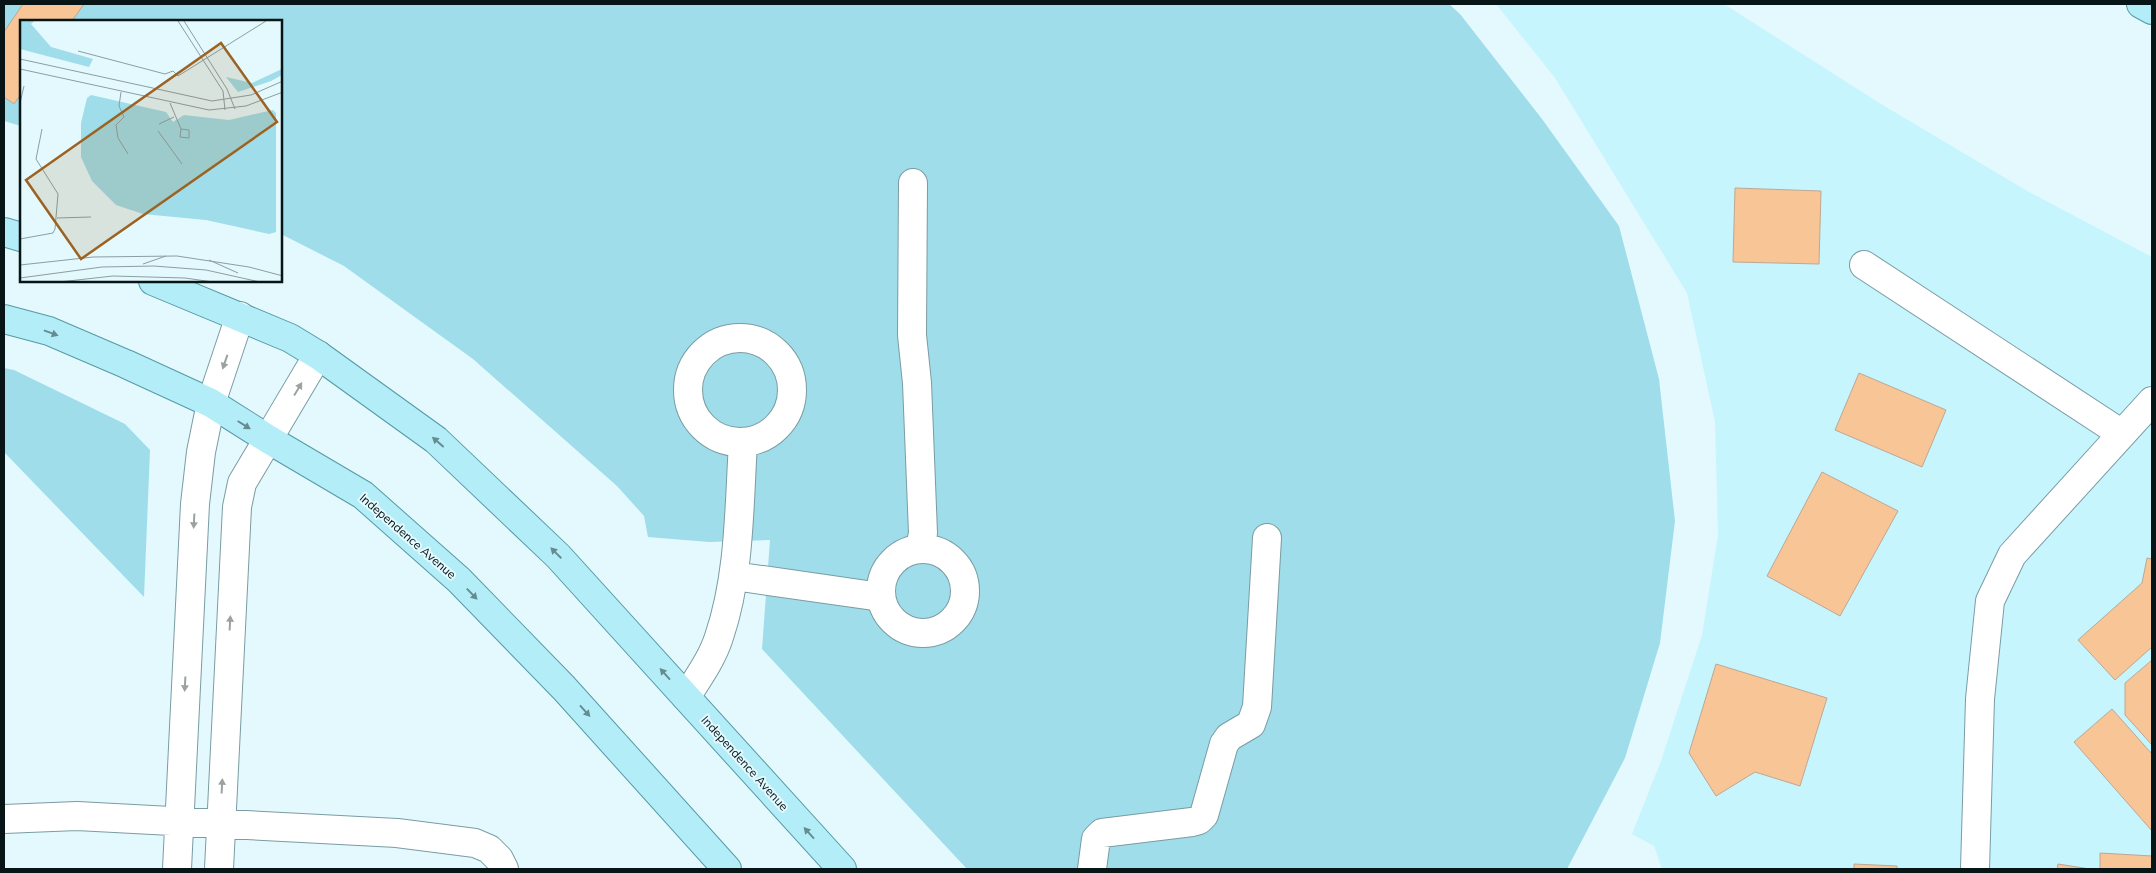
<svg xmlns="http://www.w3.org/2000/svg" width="2156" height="873" font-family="Mulish,sans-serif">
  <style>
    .built { fill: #c6f5fe }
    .green { fill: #9edde9 }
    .building { fill: #f7c596; stroke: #bea793 }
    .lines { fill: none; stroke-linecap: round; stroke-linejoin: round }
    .minor-casing { stroke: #7a9ca3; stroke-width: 30 }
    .major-casing { stroke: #569aa5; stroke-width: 30 }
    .minor { stroke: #fff; stroke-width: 28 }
    .major { stroke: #b3edf7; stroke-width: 28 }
    .oneway { fill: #668c92 }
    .oneway2 { fill: #9ca1a2 }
    .labels { text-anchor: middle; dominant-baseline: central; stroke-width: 4; stroke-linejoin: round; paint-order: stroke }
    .street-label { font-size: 12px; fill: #071517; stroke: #e3f9fe }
    .inset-road { fill: none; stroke: #8b9ea2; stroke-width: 1 }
    .view { fill: #9c6221; fill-opacity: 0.15; stroke: #9c6221; stroke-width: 2.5 }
    .inset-edge { fill: none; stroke: #071517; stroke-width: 2.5 }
  </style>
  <rect width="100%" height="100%" fill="#e3f9fe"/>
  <path class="built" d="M1496 4H1724L1881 104 2029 192 2152 257V869H1662L1654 846 1632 834 1661 761 1702 635 1718 535 1715 422 1687 293 1555 78Z"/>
  <path class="green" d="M4 4H1449L1460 14 1542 119 1619 226 1659 379 1675 521 1660 643 1625 758 1567 869H967L762 649 770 540 709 542 648 537 644 516 617 486 473 359 344 266 281 234V21H21V126L4 121Z
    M4 368 14 370 125 424 150 450 144 597 4 452Z"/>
  <path class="building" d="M23 4H84L72 21H21V94L14 104 4 97V32Z
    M1735 188 1821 191 1819 264 1733 262Z
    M1859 373 1946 410 1922 467 1835 430Z
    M1822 472 1898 511 1840 616 1767 576Z
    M2147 558 2152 559V647L2115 680 2078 640 2142 583Z
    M2152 660V745L2125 715V683Z
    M1716 664 1827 698 1800 786 1755 772 1716 796 1689 753Z
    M2112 709 2152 754V831L2074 742Z
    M2100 853 2152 856V869H2100Z
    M1854 864 1897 866V869H1854Z
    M2058 864 2090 869H2057Z"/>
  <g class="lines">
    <g class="minor-casing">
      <path id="minor" d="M913 183 912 335 917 383 923 533 920 548
        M1864 265 2122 434
        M688 390a52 52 0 1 1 104 0a52 52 0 1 1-104 0Z
        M881 591a42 42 0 1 1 84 0a42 42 0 1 1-84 0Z
        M734 576 881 597
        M686 697C698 678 712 659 719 637 740 575 739 507 743 443
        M4 819 77 816 397 833 475 843 489 849 499 859 504 869
        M177 869 195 504 201 452 211 403 240 316
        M219 869 237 507 242 483 318 355
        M1092 869 1096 839 1102 833 1192 822 1199 820 1204 815 1224 744 1229 737 1251 724 1257 707 1267 538
        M1975 869 1980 699 1990 601 2012 555 2152 401"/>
    </g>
    <g class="major-casing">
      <path id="major" d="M2141 4 2152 10
        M4 232 21 237
        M153 281 290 338 318 355 436 440 558 556 842 869
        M4 319 49 331 126 364 211 403 268 439 363 495 459 580 564 688 727 869"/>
    </g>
    <use href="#minor" class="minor"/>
    <use href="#major" class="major"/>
  </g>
  <defs><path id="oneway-solid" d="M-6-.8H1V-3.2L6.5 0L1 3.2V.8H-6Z" transform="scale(1.25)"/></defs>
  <g class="oneway">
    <use href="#oneway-solid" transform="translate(51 333) rotate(20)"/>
    <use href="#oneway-solid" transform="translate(244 425) rotate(32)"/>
    <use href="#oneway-solid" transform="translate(438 442) rotate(-139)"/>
    <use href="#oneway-solid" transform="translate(556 553) rotate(-135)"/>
    <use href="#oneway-solid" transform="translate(472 594) rotate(46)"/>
    <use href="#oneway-solid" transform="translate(665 674) rotate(-132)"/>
    <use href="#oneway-solid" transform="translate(585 711) rotate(48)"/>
    <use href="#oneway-solid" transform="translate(809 833) rotate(-132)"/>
  </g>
  <g class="oneway2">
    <use href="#oneway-solid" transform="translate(225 362) rotate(109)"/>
    <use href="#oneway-solid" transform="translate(298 389) rotate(-59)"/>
    <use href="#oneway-solid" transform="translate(194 521) rotate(93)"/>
    <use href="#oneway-solid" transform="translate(230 623) rotate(-87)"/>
    <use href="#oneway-solid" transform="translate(185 684) rotate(93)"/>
    <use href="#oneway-solid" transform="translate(222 786) rotate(-87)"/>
  </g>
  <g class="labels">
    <g class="street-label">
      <text transform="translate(408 536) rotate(41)">Independence Avenue</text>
      <text transform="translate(745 763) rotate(48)">Independence Avenue</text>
    </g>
  </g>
  <g transform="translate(20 20)">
    <rect width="262" height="262" fill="#e3f9fe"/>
    <path d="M0 1H14L11 4 31 27 73 39 69 47 0 29ZM262 49V55L251 61 218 72 206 57 232 63ZM71 75 146 92 153 102 164 95 209 100 253 90 256 93V212L249 214 186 200 123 194 96 185 72 161 61 137V103L67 78Z" fill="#9edde9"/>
    <path class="inset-road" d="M158 1 203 71 205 90M164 1 207 69 215 89M58 31 145 54 153 51 158 56 246 1M0 39 192 81 231 75 263 61M0 49 189 90 226 86 263 72M101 72 99 86 104 97 96 105 98 118 108 134M0 83 4 66M150 83 161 109 160 117 169 118V110L161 109M139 104 154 97M138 111 162 144M37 198 71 197M0 219 33 213 35 209 38 174 16 139 22 109M189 240 218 253M123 244 146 236M0 245 73 237 157 236 229 247 263 256M0 258 82 247 134 246 186 250 240 262M39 262 93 256 165 258 193 262"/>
    <path class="view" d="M201 23 257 102 61 239 6 160Z"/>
    <rect width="262" height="262" class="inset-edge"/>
  </g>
  <rect width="2156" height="873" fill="none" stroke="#071517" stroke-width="10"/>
</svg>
